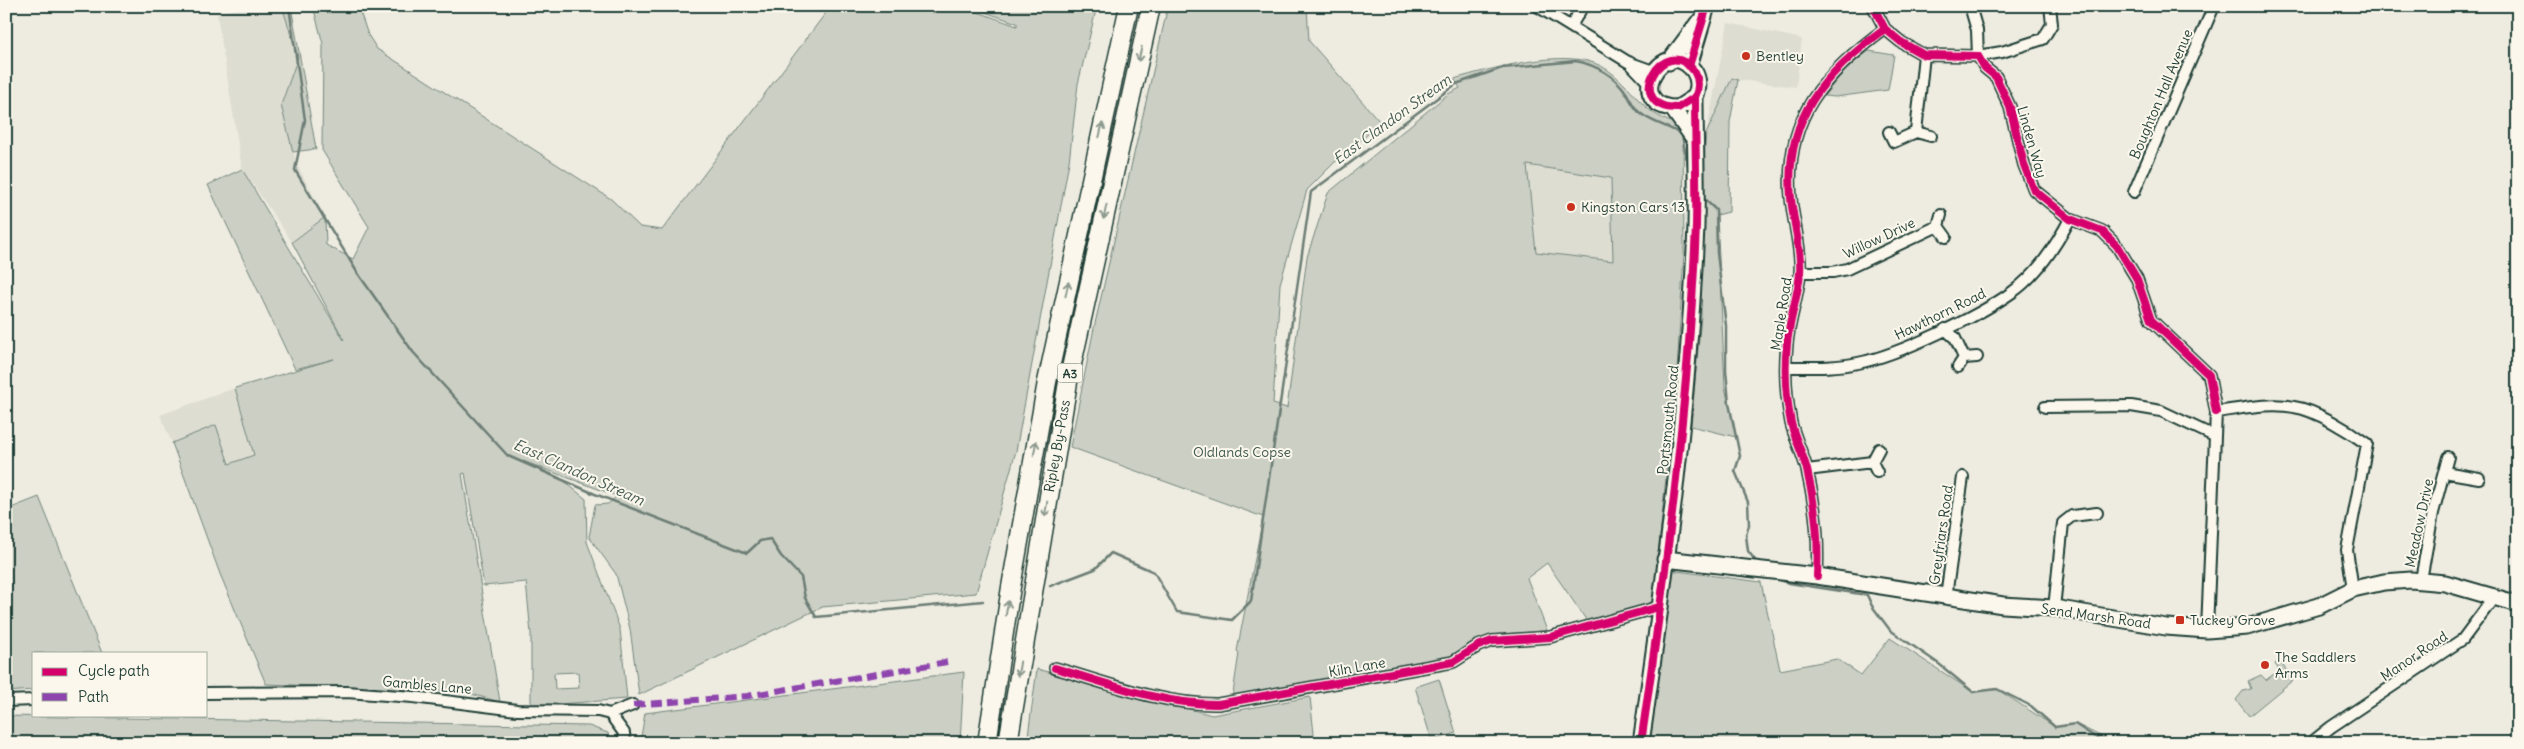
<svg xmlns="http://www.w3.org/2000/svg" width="2524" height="749" font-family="Delius,sans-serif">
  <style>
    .built { fill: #ddddd2 }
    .green { fill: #cbcfc4; stroke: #75867c; fill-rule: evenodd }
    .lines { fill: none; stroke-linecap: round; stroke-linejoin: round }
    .stream { stroke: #6c7d74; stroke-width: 2.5 }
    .minor-casing { stroke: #1f3d34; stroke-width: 14 }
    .secondary-casing { stroke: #1f3d34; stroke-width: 19 }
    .trunk-casing { stroke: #1f3d34; stroke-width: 21 }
    .minor { stroke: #fbf7ec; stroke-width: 10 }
    .secondary { stroke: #fbf7ec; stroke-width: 15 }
    .trunk { stroke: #fbf7ec; stroke-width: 18 }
    .quiet { stroke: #8e44ad; stroke-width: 6; stroke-dasharray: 12 6; stroke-linecap: butt }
    .cycleway-casing { stroke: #fbf7ec; stroke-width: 11 }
    .cycleway { stroke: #d6006c; stroke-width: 8 }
    .oneway { stroke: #8d9a90 }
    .poi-dot { fill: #c8321e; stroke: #fbf7ec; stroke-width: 2 }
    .labels { text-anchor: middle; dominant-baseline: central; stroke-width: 4; stroke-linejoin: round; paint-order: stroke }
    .shield { fill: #fbf7ec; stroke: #61756b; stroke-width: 1 }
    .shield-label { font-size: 12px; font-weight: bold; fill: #1f3d34 }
    .poi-label { font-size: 14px; fill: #1f3d34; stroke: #fbf7ec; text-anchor: start }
    .street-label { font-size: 14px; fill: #1f3d34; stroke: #fbf7ec }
    .park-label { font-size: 14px; fill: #415a51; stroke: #fbf7ec }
    .water-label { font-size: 15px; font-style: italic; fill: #455d54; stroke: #fbf7ec }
  </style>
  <rect width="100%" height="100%" fill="#eeece1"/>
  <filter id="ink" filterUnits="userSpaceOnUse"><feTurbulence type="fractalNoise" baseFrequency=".02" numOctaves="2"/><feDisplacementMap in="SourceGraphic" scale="10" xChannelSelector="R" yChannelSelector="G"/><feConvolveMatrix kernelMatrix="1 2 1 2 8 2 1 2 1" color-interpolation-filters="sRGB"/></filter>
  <g filter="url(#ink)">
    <path class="built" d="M246 6H282L298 57 281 105 297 165 325 217 292 242 242 169 217 14Z
      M1728 23 1802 39 1796 87 1732 79 1706 134Z
      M1527 165 1611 178 1614 261 1536 252Z
      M235 388 254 455 229 464 216 425 172 443 160 415Z"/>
    <path class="green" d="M282 6H291L316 149 293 152 281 105 298 57Z
      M313 6H358L368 35 377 49 611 199 640 227 662 230 831 6H961L1017 26V23L967 6H1097L1078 84 1069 162 1016 451 976 593 822 607 639 695 630 629 616 574 589 537 595 505 608 504 617 496 523 461 559 477 586 499 587 542 620 629 627 699 531 706V634L526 582 484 586 465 473 462 474 500 702 464 692 266 684 220 574 172 443 216 425 229 464 254 455 235 388 334 359 295 369 208 185 242 169 344 340 292 242 325 217 326 245 353 259 369 227 322 150 323 44ZM578 672 579 688 555 689 554 673Z
      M1168 6H1307L1309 41 1381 123 1334 163 1307 190 1280 284 1273 404 1287 408 1307 257 1328 193 1448 94 1460 88 1454 79C1490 69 1566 47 1601 66 1620 76 1631 93 1646 107 1655 116 1671 122 1683 128L1684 253 1677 371 1653 604 1587 621 1547 563 1527 578 1549 636 1507 638 1453 661 1232 700 1239 653 1237 651 1263 517 1070 447 1094 328ZM1527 165 1611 178 1613 261 1536 252Z
      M1869 51 1894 55 1888 90 1835 97 1824 96 1845 69Z
      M1732 78 1738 80 1730 122 1729 212 1717 215 1725 387 1736 437 1691 426 1701 316 1702 173 1706 134Z
      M39 497 102 653H34V690L6 692V510Z
      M1669 570 1761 582 1780 670 1837 659 1861 675 1890 638 1973 692 1997 689 2055 727 2076 724 2114 743H1649Z
      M2279 660 2293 680 2249 716 2236 700 2243 691 2251 689 2248 681 2261 675 2266 680 2279 670 2275 664Z
      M1037 669 1212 715 1310 697 1315 743H1027Z
      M964 672 960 743H640L645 713Z
      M1439 679 1456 733 1432 741 1415 687Z
      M6 716 589 726 608 733 610 743H6Z"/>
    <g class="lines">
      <path class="stream" d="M289 6 305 120 295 170 357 272 413 352 508 456 595 494 747 553 760 541 770 539 781 556 801 577 805 598 816 617 983 601
        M1701 196 1716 210 1717 253 1726 326V370L1729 403 1740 456 1735 471 1748 502 1749 525 1746 535 1748 551 1758 564
        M1777 579 1789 583 1867 595 1872 606 1890 630 1939 664 1973 692 1997 689 2031 706 2055 727 2075 724 2104 743
        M1050 586 1095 569 1111 553 1154 572 1177 612 1232 620 1251 601 1311 192 1456 84 1502 68 1576 61C1596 65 1616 76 1627 94 1631 101 1634 108 1640 113 1652 123 1669 126 1682 135L1689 171"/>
      <g class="minor-casing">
        <path id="minor" d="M1537 6 1628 62 1653 71
          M1873 6 1885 29 1901 42 1924 55 1978 56 1985 68 1996 77 2010 107 2024 165 2034 190 2070 219 2102 231 2117 246 2137 279 2151 320 2209 375 2216 412
          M1970 6 1977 30 1978 56 2002 52 2043 39 2052 24 2050 6
          M1571 26 1583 6
          M1629 62 1649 83
          M1889 132 1894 142 1916 132 1931 136
          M1916 132 1924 55
          M2134 192 2214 6
          M1938 226 1946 237
          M1800 272H1833L1847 269 1938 226 1941 215
          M1945 329 1955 338 1964 358
          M1786 367C1810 367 1835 368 1858 363 1899 355 1977 317 2011 293 2037 275 2055 247 2070 219
          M1958 367 1964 358 1977 357
          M2045 407 2131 406 2161 411 2214 436
          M1807 470 1872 462
          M1877 472 1872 462 1879 449
          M2444 472 2479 478
          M1817 576C1819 542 1815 503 1807 470 1803 454 1795 439 1791 423 1786 397 1784 371 1787 344 1789 320 1798 297 1800 273 1802 251 1793 221 1791 198 1784 117 1824 74 1885 29
          M2421 580 2433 513 2448 457
          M1946 596 1963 477
          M2054 608 2063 523 2072 516 2097 513
          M2207 630 2216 412C2241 409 2269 402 2294 407 2316 410 2349 431 2367 444L2347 550 2353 589
          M1055 668C1107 683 1163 705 1218 704L1453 662 1478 646 1492 641 1550 637 1659 607
          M206 693 347 692 413 697 517 710 598 711 610 714 624 733 625 743
          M6 701 34 700
          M610 714 633 705
          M2311 743 2331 727 2463 639 2495 596"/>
      </g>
      <g class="secondary-casing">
        <path id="secondary" d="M1669 62 1698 23
          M1689 66 1707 6
          M1672 108 1695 140
          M1665 559 1817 576 2003 605 2054 608 2166 627 2207 630 2247 627 2319 606 2353 589 2384 582 2411 580 2445 583 2518 604
          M1641 743C1666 572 1689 399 1696 226 1697 183 1695 140 1695 97 1699 89 1699 79 1694 71 1663 31 1621 109 1678 108L1695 97"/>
      </g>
      <g class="trunk-casing">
        <path id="trunk" d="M987 743 1011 587 1047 382 1129 6
          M1008 743 1068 382 1151 6"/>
      </g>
      <use href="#minor" class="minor"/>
      <use href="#secondary" class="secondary"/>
      <use href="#trunk" class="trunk"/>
      <path class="quiet" d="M633 705 747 696 947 662"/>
      <g class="cycleway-casing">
        <path id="cycleway" d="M1873 6 1885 29 1901 42 1924 55 1978 56 1985 68 1996 77 2010 107 2024 165 2034 190 2070 219 2102 231 2117 246 2137 279 2151 320 2209 375 2216 412
          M1689 66 1707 6
          M1817 576C1819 542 1815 503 1807 470 1803 454 1795 439 1791 423 1786 397 1784 371 1787 344 1789 320 1798 297 1800 273 1802 251 1793 221 1791 198 1784 117 1824 74 1885 29
          M1055 668C1107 683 1163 705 1218 704L1453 662 1478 646 1492 641 1550 637 1659 607
          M1641 743C1666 572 1689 399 1696 226 1697 183 1695 140 1695 97 1699 89 1699 79 1694 71 1663 31 1621 109 1678 108L1695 97"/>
      </g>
      <use href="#cycleway" class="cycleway"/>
    </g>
    <defs><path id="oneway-shaft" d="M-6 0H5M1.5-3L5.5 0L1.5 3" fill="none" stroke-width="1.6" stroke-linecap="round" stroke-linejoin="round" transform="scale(1.25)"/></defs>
    <g class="oneway">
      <use href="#oneway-shaft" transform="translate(1140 54) rotate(103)"/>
      <use href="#oneway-shaft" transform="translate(1101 130) rotate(-77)"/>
      <use href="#oneway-shaft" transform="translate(1105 212) rotate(102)"/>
      <use href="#oneway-shaft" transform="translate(1067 289) rotate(-78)"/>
      <use href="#oneway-shaft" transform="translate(1035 448) rotate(-80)"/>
      <use href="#oneway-shaft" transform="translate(1046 509) rotate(100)"/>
      <use href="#oneway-shaft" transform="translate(1007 608) rotate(-81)"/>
      <use href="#oneway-shaft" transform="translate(1019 669) rotate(99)"/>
    </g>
  </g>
  <g class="poi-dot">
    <circle cx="1746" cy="56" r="5"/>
    <circle cx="1571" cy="207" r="5"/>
    <rect x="2175" y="615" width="10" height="10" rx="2.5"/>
    <circle cx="2265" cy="665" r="5"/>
  </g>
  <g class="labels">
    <rect class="shield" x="1057.5" y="363.5" width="25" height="19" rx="4"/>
    <g class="shield-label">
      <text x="1070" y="373">A3</text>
    </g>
    <g class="poi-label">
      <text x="1756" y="56">Bentley</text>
      <text x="1581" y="207">Kingston Cars 13</text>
      <text x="2190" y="620">Tuckey Grove</text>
      <text x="2275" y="657">The Saddlers<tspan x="2275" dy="16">Arms</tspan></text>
    </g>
    <g class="street-label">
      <text transform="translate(2161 94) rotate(-67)">Boughton Hall Avenue</text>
      <text transform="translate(2032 142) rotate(74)">Linden Way</text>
      <text transform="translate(1879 238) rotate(-25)">Willow Drive</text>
      <text transform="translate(1781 314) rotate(-81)">Maple Road</text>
      <text transform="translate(1940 314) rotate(-26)">Hawthorn Road</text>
      <text transform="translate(1668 420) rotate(-84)">Portsmouth Road</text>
      <text transform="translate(1057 446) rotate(-80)">Ripley By-Pass</text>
      <text transform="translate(2419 523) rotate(-78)">Meadow Drive</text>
      <text transform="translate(1941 535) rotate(-82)">Greyfriars Road</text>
      <text transform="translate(2096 616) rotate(8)">Send Marsh Road</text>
      <text transform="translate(2414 656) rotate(-34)">Manor Road</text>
      <text transform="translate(1357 667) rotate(-10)">Kiln Lane</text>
      <text transform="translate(427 685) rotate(5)">Gambles Lane</text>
    </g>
    <g class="park-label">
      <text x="1242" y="452">Oldlands Copse</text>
    </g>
    <g class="water-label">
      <text transform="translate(1392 119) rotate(-36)">East Clandon Stream</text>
      <text transform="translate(579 472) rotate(24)">East Clandon Stream</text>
    </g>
  </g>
  <rect width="2524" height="749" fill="none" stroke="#fbf7ec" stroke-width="25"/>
  <rect x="12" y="12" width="2499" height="724" fill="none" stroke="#1f3d34" stroke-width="2" filter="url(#ink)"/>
  <rect x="32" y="652" width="175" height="65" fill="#fbf7ec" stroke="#a3ada2"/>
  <rect x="42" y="668" width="25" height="8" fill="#d6006c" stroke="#a3ada2"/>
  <text x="78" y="676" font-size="15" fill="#1f3d34">Cycle path</text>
  <rect x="42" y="693" width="25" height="8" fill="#8e44ad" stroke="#a3ada2"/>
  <text x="78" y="702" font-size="15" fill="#1f3d34">Path</text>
</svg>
